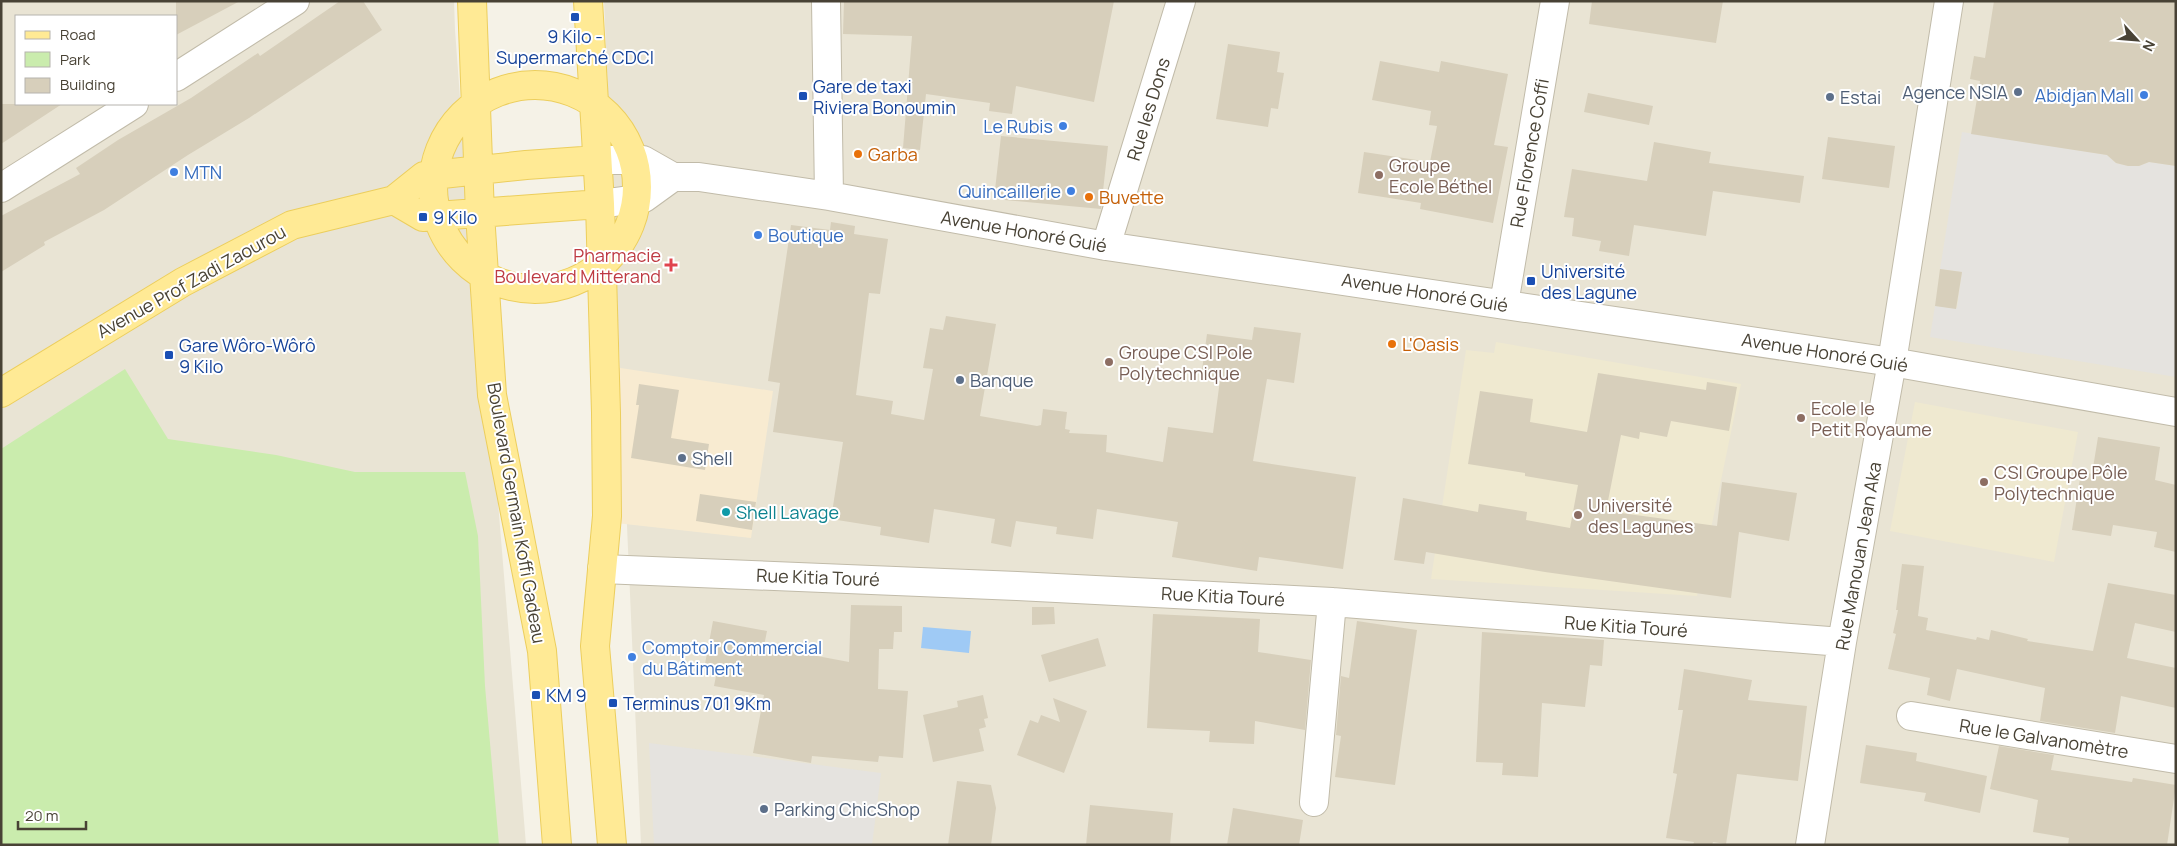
<svg xmlns="http://www.w3.org/2000/svg" width="2177" height="846" font-family="Manrope,sans-serif">
  <style>
    .residential { fill: #e9e4d4; fill-rule: evenodd }
    .commercial { fill: #f8ebd1 }
    .education { fill: #efe9d0 }
    .green { fill: #caecad }
    .parking { fill: #e5e3df }
    .water { fill: #9fcaf5 }
    .building { fill: #d7cfbb }
    .lines { fill: none; stroke-linecap: round; stroke-linejoin: round }
    .minor-casing { stroke: #c1bba9; stroke-width: 30 }
    .major-casing { stroke: #ecce5d; stroke-width: 30 }
    .minor { stroke: #fff; stroke-width: 28 }
    .major { stroke: #ffea95; stroke-width: 28 }
    .transit-dot { fill: #1a4fb4; stroke: #fff; stroke-width: 2 }
    .service-dot { fill: #5c6f8a; stroke: #fff; stroke-width: 2 }
    .shop-dot { fill: #3f7fe0; stroke: #fff; stroke-width: 2 }
    .food-dot { fill: #e8710a; stroke: #fff; stroke-width: 2 }
    .education-dot { fill: #8d6e63; stroke: #fff; stroke-width: 2 }
    .health-dot { fill: #e0444e; stroke: #fff; stroke-width: 2 }
    .culture-dot { fill: #0f9aa8; stroke: #fff; stroke-width: 2 }
    .labels { text-anchor: middle; dominant-baseline: central; stroke-width: 4; stroke-linejoin: round; paint-order: stroke }
    .transit-label { font-size: 18px; fill: #164399; stroke: #fff; text-anchor: start }
    .service-label { font-size: 18px; fill: #4e5e75; stroke: #fff; text-anchor: start }
    .shop-label { font-size: 18px; fill: #366cbe; stroke: #fff; text-anchor: end }
    .street-label { font-size: 18px; fill: #484235; stroke: #fff }
    .food-label { font-size: 18px; fill: #c56008; stroke: #fff; text-anchor: start }
    .education-label { font-size: 18px; fill: #785e54; stroke: #fff; text-anchor: start }
    .health-label { font-size: 18px; fill: #be3a42; stroke: #fff; text-anchor: end }
    .culture-label { font-size: 18px; fill: #0d838f; stroke: #fff; text-anchor: start }
  </style>
  <rect width="100%" height="100%" fill="#f5f2e7"/>
  <path class="residential" d="M1 1H454L455 30 477 329 493 441 526 845H1ZM16 16H176V104H16Z
    M604 1H2176V845H641Z"/>
  <path class="commercial" d="M614 367 773 391 751 538 616 523Z"/>
  <path class="education" d="M1496 342 1741 384 1697 596 1431 579 1466 350 1494 353Z
    M1915 402 2078 432 2054 562 1890 531Z"/>
  <path class="green" d="M125 369 168 439 276 455 355 472H465L478 536 485 686 499 845H2L1 449Z"/>
  <path class="parking" d="M1962 132 2107 155 2116 163 2128 166H2139L2149 162 2176 166V377L1930 337 1935 306 1957 308 1962 272 1940 269Z
    M649 743 881 773 872 845H654Z"/>
  <path class="water" d="M923 627 971 631 969 653 921 648Z"/>
  <path class="building" d="M176 1H240L176 35Z
    M340 1H363L382 30 249 118 188 155 104 210 44 242 45 245 1 272V216L80 174 76 168 118 140 191 98 258 53 260 56Z
    M844 1H1114L1094 102 1016 86 1012 114 989 111 990 103 926 94 920 150 903 148 912 36 843 34Z
    M1592 1H1723L1716 43 1589 24Z
    M1994 1H2176V166L2149 162 2139 166H2128L2116 163 2107 155 1971 134 1980 81 1970 79 1974 56 1985 58Z
    M1228 44 1280 52 1277 72 1284 73 1278 109 1271 108 1268 127 1216 119Z
    M1380 61 1439 72 1441 61 1508 74 1494 145 1508 147 1493 223 1420 209 1421 203 1358 193 1364 152 1430 162 1437 126 1429 125 1431 111 1372 100Z
    M1588 93 1653 106 1649 125 1584 112Z
    M1 104H62L1 144Z
    M1001 136 1108 146 1101 209 994 199Z
    M1828 137 1895 146 1889 188 1822 179Z
    M1654 142 1711 152 1709 163 1804 176 1800 203 1713 191 1706 236 1634 225 1629 256 1599 251 1601 241 1572 236 1574 218 1564 217 1572 169 1647 181Z
    M831 222 855 226 854 234 888 239 880 294 869 293 856 395 893 401 891 414 924 420 933 369 923 368 930 328 943 330 946 316 996 324 980 416 1037 426 1041 425 1043 409 1067 412 1065 429 1070 430 1069 433 1107 435 1106 452 1163 462 1168 427 1213 433 1220 380 1201 377 1207 334 1252 340 1254 327 1301 333 1294 383 1267 379 1253 461 1356 477 1343 569 1259 557 1257 571 1172 557 1178 522 1097 509 1093 539 1056 534 1057 527 1016 521 1011 547 991 543 995 519 934 509 929 543 880 535 881 527 831 519 843 442 773 432 780 383 768 381 791 225 830 230Z
    M1940 269 1962 272 1956 309 1935 306Z
    M1598 373 1706 390 1707 382 1737 387 1729 431 1671 421 1667 437 1640 432 1639 439 1621 435 1606 511 1717 526 1722 482 1797 493 1789 541 1739 532 1731 598 1545 572 1426 552 1424 564 1394 560 1403 498 1478 512 1479 504 1527 512 1526 520 1570 528 1578 485 1525 476V473L1468 464 1480 391 1533 399 1530 422 1587 432Z
    M639 384 679 390 671 438 709 444 705 470 631 458 639 405H636Z
    M2098 437 2160 447 2155 480 2176 485V552L2154 547 2157 532 2113 525 2111 536 2072 530 2081 472 2092 474Z
    M700 494 756 502 752 530 696 521Z
    M1902 564 1924 566 1918 616 1928 618 1926 630 1976 640 1977 637 1989 640 1991 630 2028 639 2027 641 2093 651 2108 583 2176 595V632L2135 623 2127 658 2176 668V708L2121 696 2115 733 2040 721 2045 688 1957 669 1950 701 1927 695 1930 678 1888 669 1896 634 1893 633 1898 610H1896Z
    M851 605 902 606V632H894L893 649H879L878 689 908 691 903 758 879 756 878 762 812 756 811 763 753 753 764 695 714 686 718 666 705 664 713 621 767 631 764 646 849 662Z
    M1032 607H1054L1055 624 1032 625Z
    M1153 614 1260 619 1258 652 1311 660 1305 730 1255 721 1254 744 1209 742 1210 731 1147 728Z
    M1357 621 1417 630 1395 785 1335 777 1341 736 1336 735 1341 676 1349 678Z
    M1482 632 1604 640 1602 666 1590 665 1585 707 1542 703 1538 777 1502 775 1503 763 1476 762Z
    M1098 638 1106 666 1049 682 1041 655Z
    M1684 669 1752 680 1748 700 1807 706 1798 781 1737 774 1726 844 1713 842 1712 845H1693L1694 842 1666 838 1677 774 1673 773 1683 710H1678Z
    M983 695 988 718 984 719 986 727 979 729 984 751 933 762 923 715 958 707 957 701Z
    M1053 698 1087 711 1064 773 1017 755 1030 720 1038 723 1041 715 1060 722Z
    M1866 745 1917 753 1916 761 1987 776 1980 813 1924 801 1926 793 1860 783Z
    M1999 746 2054 755 2051 770 2132 782 2133 778 2176 785 2167 845H2068L2069 838 2033 832 2038 800 1990 789Z
    M957 781 991 785 996 808 991 845H948Z
    M1090 805 1173 813 1170 845H1086Z
    M1233 808 1303 820 1299 845H1227Z"/>
  <g class="lines">
    <g class="minor-casing">
      <path id="minor" d="M826 1 829 196
        M176 77 295 1
        M597 160H643L673 177H699L829 196 1106 246 1892 362 2176 412
        M1 188 134 104
        M600 204 644 198 673 177
        M1106 246 1181 1
        M1504 304 1555 1
        M602 569 1017 586 1332 602 1842 642
        M1911 716 2176 759
        M1314 802 1332 602
        M1810 845 1842 642 1892 362 1949 1"/>
    </g>
    <g class="major-casing">
      <path id="major" d="M472 1 480 214 492 395 542 651 557 845
        M588 1 600 204 606 413 607 516 595 646 612 845
        M433 187a102 102 0 1 1 204 0a102 102 0 1 1-204 0Z
        M394 200 423 217 600 204
        M1 393 183 282 292 225 394 200 424 176 526 165 597 160"/>
    </g>
    <use href="#minor" class="minor"/>
    <use href="#major" class="major"/>
  </g>
  <g class="transit-dot">
    <rect x="570" y="12" width="10" height="10" rx="2.5"/>
    <rect x="798" y="91" width="10" height="10" rx="2.5"/>
    <rect x="418" y="212" width="10" height="10" rx="2.5"/>
    <rect x="1526" y="276" width="10" height="10" rx="2.5"/>
    <rect x="164" y="350" width="10" height="10" rx="2.5"/>
    <rect x="531" y="690" width="10" height="10" rx="2.5"/>
    <rect x="608" y="698" width="10" height="10" rx="2.5"/>
  </g>
  <g class="service-dot">
    <circle cx="2018" cy="92" r="5"/>
    <circle cx="1830" cy="97" r="5"/>
    <circle cx="960" cy="380" r="5"/>
    <circle cx="682" cy="458" r="5"/>
    <circle cx="764" cy="809" r="5"/>
  </g>
  <g class="shop-dot">
    <circle cx="2144" cy="95" r="5"/>
    <circle cx="1063" cy="126" r="5"/>
    <circle cx="174" cy="172" r="5"/>
    <circle cx="1071" cy="191" r="5"/>
    <circle cx="758" cy="235" r="5"/>
    <circle cx="632" cy="657" r="5"/>
  </g>
  <g class="food-dot">
    <circle cx="858" cy="154" r="5"/>
    <circle cx="1089" cy="197" r="5"/>
    <circle cx="1392" cy="344" r="5"/>
  </g>
  <g class="education-dot">
    <circle cx="1379" cy="175" r="5"/>
    <circle cx="1109" cy="362" r="5"/>
    <circle cx="1801" cy="418" r="5"/>
    <circle cx="1984" cy="482" r="5"/>
    <circle cx="1578" cy="515" r="5"/>
  </g>
  <path class="health-dot" d="M668.5 257.5h5v5h5v5h-5v5h-5v-5h-5v-5h5z"/>
  <circle class="culture-dot" cx="726" cy="512" r="5"/>
  <g class="labels">
    <g class="transit-label">
      <text x="575" y="36" text-anchor="middle">9 Kilo -<tspan x="575" dy="21">Supermarché CDCI</tspan></text>
      <text x="813" y="86">Gare de taxi<tspan x="813" dy="21">Riviera Bonoumin</tspan></text>
      <text x="433" y="217">9 Kilo</text>
      <text x="1541" y="271">Université<tspan x="1541" dy="21">des Lagune</tspan></text>
      <text x="179" y="345">Gare Wôro-Wôrô<tspan x="179" dy="21">9 Kilo</tspan></text>
      <text x="546" y="695">KM 9</text>
      <text x="623" y="703">Terminus 701 9Km</text>
    </g>
    <g class="service-label">
      <text x="2008" y="92" text-anchor="end">Agence NSIA</text>
      <text x="1840" y="97">Estai</text>
      <text x="970" y="380">Banque</text>
      <text x="692" y="458">Shell</text>
      <text x="774" y="809">Parking ChicShop</text>
    </g>
    <g class="shop-label">
      <text x="2134" y="95">Abidjan Mall</text>
      <text x="1053" y="126">Le Rubis</text>
      <text x="184" y="172" text-anchor="start">MTN</text>
      <text x="1061" y="191">Quincaillerie</text>
      <text x="768" y="235" text-anchor="start">Boutique</text>
      <text x="642" y="647" text-anchor="start">Comptoir Commercial<tspan x="642" dy="21">du Bâtiment</tspan></text>
    </g>
    <g class="street-label">
      <text transform="translate(1148 109) rotate(-73)">Rue les Dons</text>
      <text transform="translate(1529 153) rotate(-80)">Rue Florence Coffi</text>
      <text transform="translate(1024 231) rotate(10)">Avenue Honoré Guié</text>
      <text transform="translate(191 281) rotate(-29)">Avenue Prof Zadi Zaourou</text>
      <text transform="translate(1425 292) rotate(9)">Avenue Honoré Guié</text>
      <text transform="translate(1825 352) rotate(9)">Avenue Honoré Guié</text>
      <text transform="translate(517 513) rotate(80)">Boulevard Germain Koffi Gadeau</text>
      <text transform="translate(1858 556) rotate(-80)">Rue Manouan Jean Aka</text>
      <text transform="translate(818 577) rotate(2)">Rue Kitia Touré</text>
      <text transform="translate(1223 596) rotate(3)">Rue Kitia Touré</text>
      <text transform="translate(1626 626) rotate(4)">Rue Kitia Touré</text>
      <text transform="translate(2044 738) rotate(9)">Rue le Galvanomètre</text>
    </g>
    <g class="food-label">
      <text x="868" y="154">Garba</text>
      <text x="1099" y="197">Buvette</text>
      <text x="1402" y="344">L'Oasis</text>
    </g>
    <g class="education-label">
      <text x="1389" y="165">Groupe<tspan x="1389" dy="21">Ecole Béthel</tspan></text>
      <text x="1119" y="352">Groupe CSI Pole<tspan x="1119" dy="21">Polytechnique</tspan></text>
      <text x="1811" y="408">Ecole le<tspan x="1811" dy="21">Petit Royaume</tspan></text>
      <text x="1994" y="472">CSI Groupe Pôle<tspan x="1994" dy="21">Polytechnique</tspan></text>
      <text x="1588" y="505">Université<tspan x="1588" dy="21">des Lagunes</tspan></text>
    </g>
    <g class="health-label">
      <text x="661" y="255">Pharmacie<tspan x="661" dy="21">Boulevard Mitterand</tspan></text>
    </g>
    <g class="culture-label">
      <text x="736" y="512">Shell Lavage</text>
    </g>
  </g>
  <rect width="2177" height="846" fill="none" stroke="#484235" stroke-width="5"/>
  <rect x="15" y="15" width="162" height="90" fill="#ffffff" stroke="#b6b3ae"/>
  <rect x="25" y="31" width="25" height="8" fill="#ffea95" stroke="#b6b3ae"/>
  <text x="60" y="40" font-size="15" fill="#484235">Road</text>
  <rect x="25" y="52" width="25" height="15" fill="#caecad" stroke="#b6b3ae"/>
  <text x="60" y="65" font-size="15" fill="#484235">Park</text>
  <rect x="25" y="78" width="25" height="15" fill="#d7cfbb" stroke="#b6b3ae"/>
  <text x="60" y="90" font-size="15" fill="#484235">Building</text>
  <g transform="translate(2137 40) rotate(116)" stroke="#ffffff" stroke-width="4" paint-order="stroke">
  <path d="M0-4L9 19L0 12L-9 19Z" fill="#484235"/>
  <text y="-8" font-size="14" font-weight="bold" text-anchor="middle" fill="#484235">N</text>
  </g>
  <path d="M18 821v8h68v-8" fill="none" stroke="#484235" stroke-width="2.5"/>
  <text x="25" y="821" font-size="15" fill="#484235" stroke="#ffffff" stroke-width="4" paint-order="stroke">20 m</text>
</svg>
